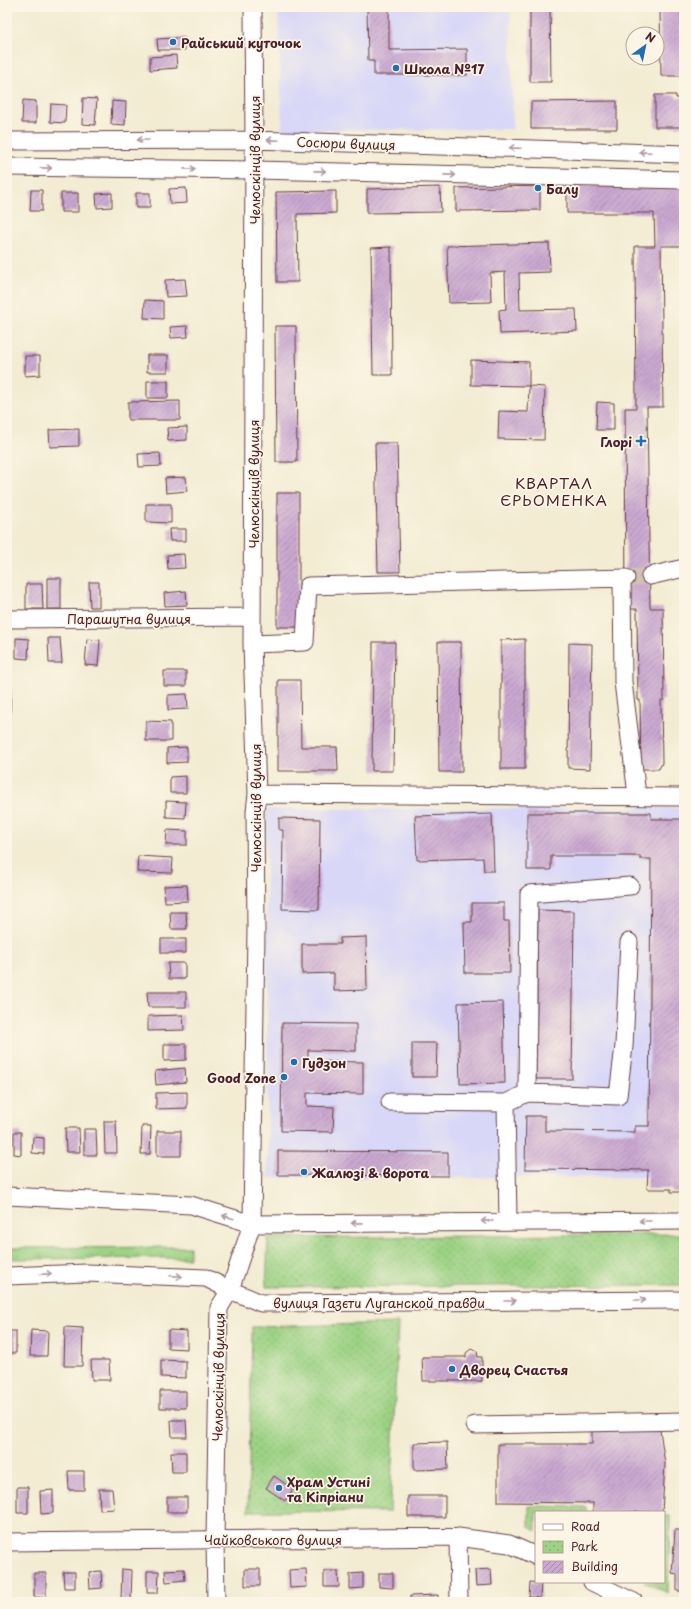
<svg xmlns="http://www.w3.org/2000/svg" width="691" height="1609" font-family="'Playpen Sans',sans-serif">
  <style>
    .built { fill: #d8d7f8 }
    .grass { fill: url(#grass-tufts); stroke: #727857 }
    .park { fill: url(#park-dots); stroke: #727857 }
    .building { fill: url(#building-hatch) }
    .lines { fill: none; stroke-linecap: round; stroke-linejoin: round }
    .minor-tunnel { stroke: #d1c3b1; stroke-width: 17; stroke-dasharray: 17 8; stroke-linecap: butt }
    .minor-casing { stroke: #633e44; stroke-width: 19 }
    .minor { stroke: #fff; stroke-width: 17 }
    .oneway { stroke: #ae9aa0 }
    .poi-dot { fill: #1f6fb2; stroke: #fcf5e5; stroke-width: 1.5 }
    .labels { text-anchor: middle; dominant-baseline: central; stroke-width: 3.5; stroke-linejoin: round; paint-order: stroke }
    .poi-label { font-size: 13px; font-weight: bold; fill: #4a1f2b; stroke: #fcf5e5; text-anchor: start }
    .street-label { font-size: 13px; fill: #4a1f2b; stroke: #fcf5e5 }
    .quarter-label { font-size: 15px; letter-spacing: 1px; fill: #4a1f2b; stroke: #fcf5e5 }
  </style>
  <defs>
    <pattern id="grass-tufts" width="24" height="20" patternUnits="userSpaceOnUse"><rect width="24" height="20" fill="#9bd283"/><path d="M3 7l-1-3M5 7V3M7 7l1-3M15 17l-1-3M17 17v-4M19 17l1-3" fill="none" stroke="#87b471"/></pattern>
    <pattern id="park-dots" width="8" height="8" patternUnits="userSpaceOnUse"><rect width="8" height="8" fill="#9bd283"/><path d="M2 2h.1M6 6h.1" fill="none" stroke="#87b471" stroke-width="1.8" stroke-linecap="round"/></pattern>
    <pattern id="building-hatch" width="6" height="6" patternUnits="userSpaceOnUse"><rect width="6" height="6" fill="#caa8d1"/><path d="M-1 1l2-2M0 6l6-6M5 7l2-2" fill="none" stroke="#a688aa"/></pattern>
  </defs>
  <rect width="100%" height="100%" fill="#fcf5e5"/>
  <filter id="ink" filterUnits="userSpaceOnUse"><feTurbulence type="fractalNoise" baseFrequency=".025" numOctaves="2"/><feDisplacementMap in="SourceGraphic" scale="8" xChannelSelector="R" yChannelSelector="G"/><feConvolveMatrix kernelMatrix="1 2 1 2 8 2 1 2 1" color-interpolation-filters="sRGB"/></filter>
  <filter id="wash" filterUnits="userSpaceOnUse"><feTurbulence type="fractalNoise" baseFrequency=".012" numOctaves="4" result="noise"/><feDisplacementMap in="SourceGraphic" scale="16" xChannelSelector="R" yChannelSelector="G"/><feGaussianBlur stdDeviation="0.9" result="paint"/><feColorMatrix in="noise" values="0 0 0 0 0 0 0 0 0 0 0 0 0 0 0 0 0 1.4 0 .05"/><feComposite in="paint" operator="in"/></filter>
  <g filter="url(#wash)">
    <rect width="100%" height="100%" fill="#f3ecd3"/>
    <path class="built" d="M278 7H510L513 129 282 130Z
      M684 808V1177L268 1178 266 809Z"/>
    <path class="grass" d="M190 1247V1258L7 1259V1248Z"/>
    <path class="park" d="M684 1234V1285L266 1287 268 1238Z
      M398 1323 390 1512 248 1511 252 1327Z
      M529 1506 586 1507 587 1512H536V1531L529 1527Z
      M664 1516H670L668 1593 644 1582H664Z"/>
    <g id="blocks">
      <path class="building" d="M367 7H389V50L467 49V75H374V61H368Z
        M530 7H550L551 82H530Z
        M660 7H681L682 76H661Z
        M173 38H185V50H158L157 39Z
        M176 55 177 68 150 70V57Z
        M655 95H676V98H684V127H655Z
        M83 98 97 99 95 125 82 124Z
        M23 100 36 101V123H22Z
        M112 101 126 102 125 125 111 124Z
        M617 101V129H531V102Z
        M51 104 66 105 65 123 50 122Z
        M567 185H682V246H661L663 407H647L650 608H663L664 700H661L662 763 659 769H641L640 700H638L637 609H626L625 408H636L635 246H655L654 213H567Z
        M540 186V210L456 211V188Z
        M440 187 441 212 367 213V189Z
        M186 188 187 203 170 204 169 189Z
        M31 190H42V211H30Z
        M336 191V213L297 214 298 282H277L276 192Z
        M61 193H78V212H61Z
        M112 193V207L97 208 96 194Z
        M136 193H150V208H136Z
        M549 243 550 272 519 273 520 310 576 309 577 331 500 334 499 310 506 309 505 272 490 273 491 302 449 303 447 246Z
        M391 247 392 375H373L371 248Z
        M185 279 187 296 166 297 165 280Z
        M145 300 163 301V319L144 318Z
        M187 326 188 337 171 338 170 327Z
        M275 326H296L297 462H276Z
        M147 355H168V372H147Z
        M25 356H40V375L25 376Z
        M471 360 529 362V386L545 387 544 440 498 439 499 411 528 412 529 386 471 385Z
        M147 381H168V398H147Z
        M180 401V420H128V402Z
        M597 402 614 403V430H596Z
        M187 427V440L168 441 167 428Z
        M79 429V446L50 447 49 430Z
        M375 443H397L400 572H378Z
        M160 453 161 466 139 467 138 454Z
        M186 477 187 491 166 493 165 478Z
        M277 493H299V627H277Z
        M146 504H171V523L146 522Z
        M169 529H186V541H170Z
        M184 554 185 568 168 569 167 555Z
        M47 578H61V609H47Z
        M89 582H99V607H90Z
        M26 584H42L43 609H26Z
        M186 591 187 605 165 606 164 593Z
        M16 638 29 639 28 659 16 658Z
        M48 638H60L62 663H49Z
        M87 639 100 640 98 666 85 665Z
        M525 639V769H501V640Z
        M373 642H395L393 771H372Z
        M438 642H461L462 772H439Z
        M569 643 592 644 590 769 568 768Z
        M164 671H186V686H164Z
        M278 680H300L301 747H337L338 771H278Z
        M7 685H11L10 718 7 717Z
        M187 694 188 709 168 710V695Z
        M146 721 171 722V741H146Z
        M187 747V762L167 763V748Z
        M186 776V793H170V777Z
        M166 801 186 802 185 818 166 817Z
        M527 813H651V819H684V1192H671V1189H647L648 1170 525 1169 526 1116H545V1131L635 1132V1126H649L651 859H640V856H551V870H527Z
        M492 814 494 871H484L483 858 417 860 415 816Z
        M279 818 320 819 319 910 282 909 283 830H279Z
        M167 830 187 831V845H166Z
        M138 856 173 858 172 873 137 872Z
        M187 885 188 901 165 902 164 886Z
        M472 903H504V921H509L510 973H465L464 922H472Z
        M538 910 574 911 572 1079H536Z
        M170 912H186L187 929H171Z
        M366 937 367 990 334 991V973L302 974V944H340V938Z
        M161 939H186V953H161Z
        M168 963H185V979H169Z
        M147 992H186V1007H148Z
        M503 1002 505 1083 460 1084 458 1003Z
        M183 1015 184 1030 148 1031V1016Z
        M282 1023 356 1024V1051L308 1050V1061L363 1062V1094L307 1093V1106L334 1107 333 1132 281 1131Z
        M412 1043H437L436 1077H412Z
        M164 1044H186V1060L164 1061Z
        M185 1068 186 1082 156 1085 155 1071Z
        M187 1092V1108L156 1109V1093Z
        M104 1121H116L117 1153H105Z
        M142 1126H151L150 1154H141Z
        M7 1128H10V1155H7Z
        M65 1128H79L80 1152H66Z
        M84 1129H96L97 1155H84Z
        M157 1131H181V1156H157Z
        M14 1132H21V1155L14 1154Z
        M33 1137 44 1138V1154L32 1153Z
        M278 1151 448 1152V1176L278 1175Z
        M65 1327 83 1328 82 1366H64Z
        M31 1330 48 1331 47 1356H30Z
        M168 1330 187 1331V1349L168 1348Z
        M7 1331H16V1353H7Z
        M471 1349 477 1351 478 1357H482V1381H423L422 1357H466V1353Z
        M91 1360H109L110 1380H92Z
        M161 1360 186 1361V1378L161 1377Z
        M160 1391H186V1408H160Z
        M171 1420H186L187 1437H172Z
        M592 1429 660 1430 665 1464 662 1512H593V1503L498 1502V1444H592Z
        M447 1442 448 1469 414 1470V1443Z
        M171 1452H186V1472H172Z
        M68 1471H84V1490H69Z
        M274 1476 293 1489 285 1501 266 1488Z
        M17 1487H28V1513H17Z
        M99 1489H112L114 1509 100 1510Z
        M53 1490V1513L41 1514 40 1491Z
        M408 1496H445V1517H408Z
        M167 1497H187V1512H167Z
        M675 1530H684V1591H677V1574L672 1573Z
        M122 1569 132 1570 131 1600H121Z
        M184 1569 185 1580 166 1582 165 1570Z
        M245 1569H260V1586H245Z
        M306 1569 307 1587 290 1588 289 1570Z
        M491 1569 492 1585 476 1586 475 1570Z
        M101 1571 102 1588 90 1589 89 1572Z
        M147 1571H159L158 1593H147Z
        M324 1571H338L339 1587H324Z
        M63 1572H75V1588H64Z
        M34 1573H46V1598L34 1597Z
        M363 1573V1588L350 1589V1574Z
        M379 1573H393V1588L379 1587Z
        M530 1582 541 1583 540 1598 529 1597Z
        M438 1595V1602H410V1596Z"/>
    </g>
  </g>
  <g filter="url(#ink)">
    <use href="#blocks" fill-opacity="0" stroke="#633e44" stroke-width="1"/>
    <g class="lines">
      <path class="minor-tunnel" d="M626 578 650 576"/>
      <g class="minor-casing">
        <path id="minor" d="M7 141 254 140 684 154
          M7 167 254 170 684 180
          M650 576 684 568
          M622 579 623 682 637 795
          M7 619 252 617
          M252 644 305 642 308 586 626 578
          M257 794 684 797
          M527 1093 618 1096 624 1046 629 942
          M390 1102 506 1103
          M7 1196 191 1205 252 1224 684 1221
          M508 1221 506 1103 527 1093 529 894 630 886
          M7 1276 87 1273 206 1278 230 1290 261 1303 684 1300
          M475 1425 684 1421
          M458 1537 459 1602
          M7 1542 458 1537 509 1544 536 1556
          M592 1582 634 1602
          M216 1602 215 1539 219 1308 230 1290 252 1224 256 929 255 811 257 794 252 644 254 140 253 7"/>
      </g>
      <use href="#minor" class="minor"/>
    </g>
    <defs><path id="oneway-shaft" d="M-6 0H5M1.5-3L5.5 0L1.5 3" fill="none" stroke-width="1.6" stroke-linecap="round" stroke-linejoin="round"/></defs>
    <g class="oneway">
      <use href="#oneway-shaft" transform="translate(143 140) rotate(180)"/>
      <use href="#oneway-shaft" transform="translate(273 140) rotate(-178)"/>
      <use href="#oneway-shaft" transform="translate(515 148) rotate(-178)"/>
      <use href="#oneway-shaft" transform="translate(645 152) rotate(-178)"/>
      <use href="#oneway-shaft" transform="translate(46 168) rotate(1)"/>
      <use href="#oneway-shaft" transform="translate(190 169) rotate(1)"/>
      <use href="#oneway-shaft" transform="translate(320 171) rotate(1)"/>
      <use href="#oneway-shaft" transform="translate(450 175) rotate(1)"/>
      <use href="#oneway-shaft" transform="translate(228 1217) rotate(-164)"/>
      <use href="#oneway-shaft" transform="translate(487 1221) rotate(179)"/>
      <use href="#oneway-shaft" transform="translate(645 1221) rotate(180)"/>
      <use href="#oneway-shaft" transform="translate(357 1223) rotate(179)"/>
      <use href="#oneway-shaft" transform="translate(46 1274) rotate(-2)"/>
      <use href="#oneway-shaft" transform="translate(176 1276) rotate(2)"/>
      <use href="#oneway-shaft" transform="translate(640 1300)"/>
      <use href="#oneway-shaft" transform="translate(510 1301)"/>
    </g>
  </g>
  <g class="poi-dot">
    <circle cx="173" cy="42" r="4"/>
    <circle cx="396" cy="68" r="4"/>
    <circle cx="538" cy="188" r="4"/>
    <path d="M639 435h4v4h4v4h-4v4h-4v-4h-4v-4h4z"/>
    <circle cx="294" cy="1062" r="4"/>
    <circle cx="284" cy="1077" r="4"/>
    <circle cx="304" cy="1172" r="4"/>
    <circle cx="452" cy="1369" r="4"/>
    <circle cx="279" cy="1488" r="4"/>
  </g>
  <g class="labels">
    <g class="poi-label">
      <text x="181" y="42">Райський куточок</text>
      <text x="404" y="68">Школа №17</text>
      <text x="546" y="188">Балу</text>
      <text x="632" y="441" text-anchor="end">Глорі</text>
      <text x="302" y="1062">Гудзон</text>
      <text x="276" y="1077" text-anchor="end">Good Zone</text>
      <text x="312" y="1172">Жалюзі &amp; ворота</text>
      <text x="460" y="1369">Дворец Счастья</text>
      <text x="287" y="1481">Храм Устині<tspan x="287" dy="15">та Кіпріани</tspan></text>
    </g>
    <g class="street-label">
      <text transform="translate(346 143) rotate(2)">Сосюри вулиця</text>
      <text transform="translate(254 160) rotate(-90)">Челюскінців вулиця</text>
      <text transform="translate(253 484) rotate(-90)">Челюскінців вулиця</text>
      <text x="129" y="618">Парашутна вулиця</text>
      <text transform="translate(255 808) rotate(-90)">Челюскінців вулиця</text>
      <text x="379" y="1302">вулиця Газєти Луганской правди</text>
      <text transform="translate(218 1377) rotate(-89)">Челюскінців вулиця</text>
      <text x="273" y="1539">Чайковського вулиця</text>
    </g>
    <g class="quarter-label">
      <text x="554" y="482">КВАРТАЛ<tspan x="554" dy="17">ЄРЬОМЕНКА</tspan></text>
    </g>
  </g>
  <rect width="691" height="1609" fill="none" stroke="#fcf5e5" stroke-width="24"/>
  <rect x="535" y="1511" width="130" height="72" fill="#fcf5e5" stroke="#b59f9b"/>
  <rect x="543" y="1524" width="20" height="6" fill="#ffffff" stroke="#b59f9b"/>
  <text x="571" y="1531" font-size="12" fill="#4a1f2b">Road</text>
  <rect x="543" y="1541" width="20" height="12" fill="url(#park-dots)" stroke="#b59f9b"/>
  <text x="571" y="1551" font-size="12" fill="#4a1f2b">Park</text>
  <rect x="543" y="1561" width="20" height="12" fill="url(#building-hatch)" stroke="#b59f9b"/>
  <text x="571" y="1571" font-size="12" fill="#4a1f2b">Building</text>
  <g transform="translate(645 46) rotate(33)"><circle r="19" fill="#fcf5e5" stroke="#b59f9b"/>
  <path d="M0-3L7 15L0 10L-7 15Z" fill="#1f6fb2"/>
  <text y="-6" font-size="11" font-weight="bold" text-anchor="middle" fill="#4a1f2b">N</text>
  </g>
</svg>
